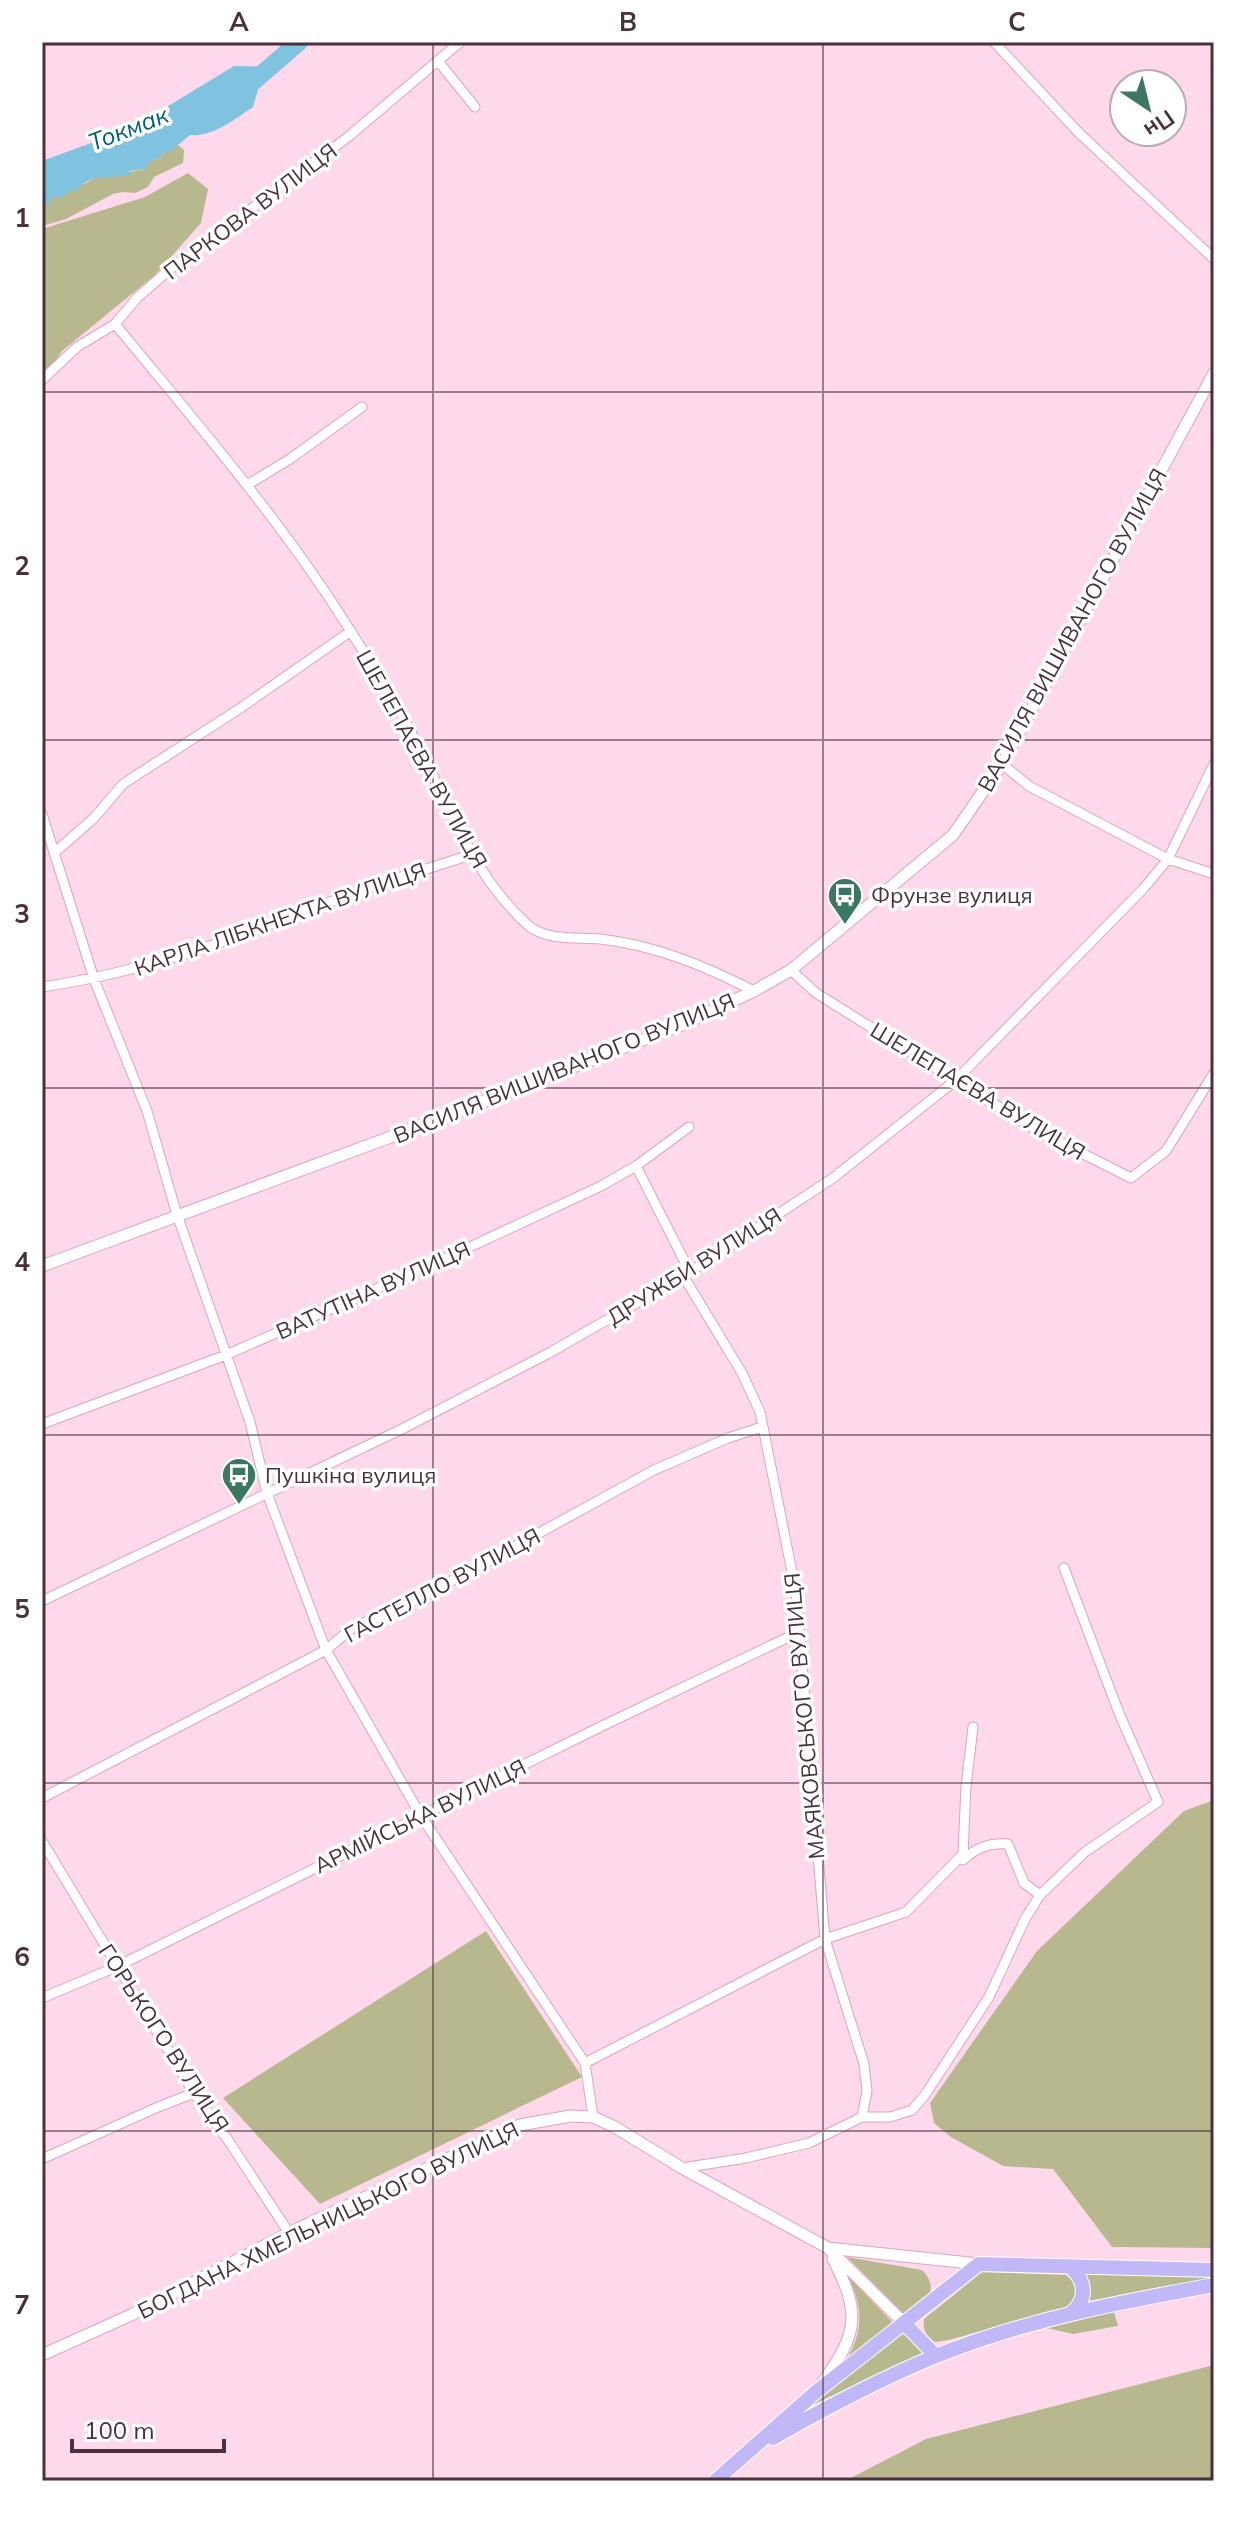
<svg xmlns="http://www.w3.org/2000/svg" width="1256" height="2523" font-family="Mulish,sans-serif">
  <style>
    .green { fill: #b8b88f }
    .water { fill: #7fc3e1 }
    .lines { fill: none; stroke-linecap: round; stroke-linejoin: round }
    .river { stroke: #7fc3e1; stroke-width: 18 }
    .minor-casing { stroke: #dea3c1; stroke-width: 11 }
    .tertiary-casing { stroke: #dea3c1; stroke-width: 13 }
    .primary-casing { stroke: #fff; stroke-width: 16 }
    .minor { stroke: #fff; stroke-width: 9 }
    .tertiary { stroke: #fff; stroke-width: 11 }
    .primary { stroke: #c1b9f7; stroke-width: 14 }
    .grid { fill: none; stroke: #49313d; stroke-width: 2; stroke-opacity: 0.55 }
    .labels { text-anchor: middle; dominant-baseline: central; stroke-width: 7; stroke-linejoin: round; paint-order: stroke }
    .street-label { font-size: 22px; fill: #49313d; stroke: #fff }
    .poi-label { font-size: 22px; fill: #49313d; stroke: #fff; text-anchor: start }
    .water-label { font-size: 24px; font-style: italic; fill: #005f7d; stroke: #fff }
    .neatline { fill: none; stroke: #49313d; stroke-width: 3 }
    .grid-label { font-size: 26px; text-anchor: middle; font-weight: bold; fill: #49313d }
  </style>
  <rect width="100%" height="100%" fill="#fed9eb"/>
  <path class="green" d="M178 145 184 150 183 163 154 177 148 187 135 193 123 192 113 194 66 219 42 226V203L51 196H59L95 178 145 169 152 160 161 157 164 151Z
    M188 173 208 189 201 223 155 275 62 351 56 360 42 372V229L145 197Z
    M1214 1800V2248L1112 2247 1053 2169 1003 2166 951 2137 934 2123 930 2103 1037 1951 1184 1811Z
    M486 1931 582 2077 320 2204 223 2098Z
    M847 2257 922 2270C930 2278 932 2284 930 2295L906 2316Z
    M982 2272 1066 2275 1076 2283 1077 2296 1070 2306 949 2340 935 2342C925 2335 923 2331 924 2319Z
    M1085 2274 1214 2276V2279L1088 2301Z
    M847 2275 895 2325 847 2359C864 2330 863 2304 847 2275Z
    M1114 2312 1118 2326 1073 2334 1047 2328Z
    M903 2333 923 2353 806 2408Z
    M1214 2365V2481H845L926 2439Z"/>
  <path class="water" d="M234 66 273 67 261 79 253 107C235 119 213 137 190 135L168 153 164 151 161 157 152 160 145 169 129 171V175C111 179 88 172 77 191L72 190 60 198 51 196 50 203 45 206 42 203V161L132 128Z"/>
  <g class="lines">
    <path class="river" d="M254 81 299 42"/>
    <g class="minor-casing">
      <path id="minor" d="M994 42 1079 133 1214 259
        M438 61 475 107
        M115 324C197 424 283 522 351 632 374 667 397 704 416 742 450 806 473 877 529 926 547 941 579 937 600 939 655 945 705 966 754 991
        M42 380 77 347 115 324 137 298 169 270 348 137 460 42
        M247 485 290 459 362 407
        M1002 764 1029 786 1168 859 1214 874
        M42 814 94 979 147 1111 177 1215 250 1422 267 1493 326 1650 421 1816 585 2063 593 2117
        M54 853 94 818 123 784 242 707 351 631
        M791 970 816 993 1036 1130 1131 1178 1166 1151 1214 1073
        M42 987C153 971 255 931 359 891 396 878 434 867 470 855
        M636 1166 690 1272
        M42 1424 226 1355 446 1258 601 1186 636 1166 689 1127
        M42 1601 402 1429 551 1352 690 1272 833 1178 956 1080 1144 888 1168 859 1214 764
        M42 1798 326 1650 352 1628 417 1600 654 1470 728 1438 762 1427
        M42 1841 194 2093 228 2140 289 2233
        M963 1860C977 1847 989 1843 1008 1844L1024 1883 1040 1895
        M42 1998 116 1967 600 1727 797 1633
        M585 2063 825 1939 906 1912 963 1854 966 1786 973 1727
        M862 2117H890L912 2110 925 2095 989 1997 1025 1919 1040 1895 1085 1852 1158 1802 1119 1713 1064 1568
        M42 2159 158 2107 194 2093
        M682 2168 746 2158 809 2143 862 2117 867 2091 864 2064 825 1939 796 1592 760 1412 742 1373 684 1277"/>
    </g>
    <g class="tertiary-casing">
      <path id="tertiary" d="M42 1266 431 1122 684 1024 754 991 791 970 953 835 1002 764 1214 373
        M828 2248 979 2264
        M42 2355 131 2315 289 2233 520 2125 570 2116 593 2117 613 2126 682 2168 828 2248 904 2323
        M823 2382C858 2333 861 2313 833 2259"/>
    </g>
    <g class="primary-casing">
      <path id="primary" d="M1070 2314C1087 2301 1087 2282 1071 2268
        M904 2323 936 2356
        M773 2438C825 2408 880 2379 936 2356 1025 2320 1120 2302 1214 2285
        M715 2481 816 2392 979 2264 1214 2270"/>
    </g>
    <use href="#minor" class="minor"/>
    <use href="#tertiary" class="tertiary"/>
    <use href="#primary" class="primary"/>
  </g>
  <path class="grid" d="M433 42V2481M823 42V2481M42 392H1214M42 740H1214M42 1088H1214M42 1435H1214M42 1783H1214M42 2131H1214"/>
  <defs>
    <g id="bus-pin" transform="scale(1.8)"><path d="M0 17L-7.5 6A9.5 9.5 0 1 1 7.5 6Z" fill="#3b7761" stroke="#fff"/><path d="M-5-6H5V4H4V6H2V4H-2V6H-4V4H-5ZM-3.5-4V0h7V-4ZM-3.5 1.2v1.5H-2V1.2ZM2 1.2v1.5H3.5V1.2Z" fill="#fff"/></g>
  </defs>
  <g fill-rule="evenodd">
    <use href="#bus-pin" x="845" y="895"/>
    <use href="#bus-pin" x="239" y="1475"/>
  </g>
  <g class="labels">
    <g class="street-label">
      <text transform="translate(250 211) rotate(-37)">ПАРКОВА ВУЛИЦЯ</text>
      <text transform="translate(1072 630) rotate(-61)">ВАСИЛЯ ВИШИВАНОГО ВУЛИЦЯ</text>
      <text transform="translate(422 759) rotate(61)">ШЕЛЕПАЄВА ВУЛИЦЯ</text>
      <text transform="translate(280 919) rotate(-19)">КАРЛА ЛІБКНЕХТА ВУЛИЦЯ</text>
      <text transform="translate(564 1068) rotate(-22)">ВАСИЛЯ ВИШИВАНОГО ВУЛИЦЯ</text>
      <text transform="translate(978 1091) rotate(31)">ШЕЛЕПАЄВА ВУЛИЦЯ</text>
      <text transform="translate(694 1266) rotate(-32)">ДРУЖБИ ВУЛИЦЯ</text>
      <text transform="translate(373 1290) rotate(-24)">ВАТУТІНА ВУЛИЦЯ</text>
      <text transform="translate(442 1585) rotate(-28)">ГАСТЕЛЛО ВУЛИЦЯ</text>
      <text transform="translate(804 1716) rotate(-95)">МАЯКОВСЬКОГО ВУЛИЦЯ</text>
      <text transform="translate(420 1816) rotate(-26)">АРМІЙСЬКА ВУЛИЦЯ</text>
      <text transform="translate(164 2038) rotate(57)">ГОРЬКОГО ВУЛИЦЯ</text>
      <text transform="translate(328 2220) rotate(-26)">БОГДАНА ХМЕЛЬНИЦЬКОГО ВУЛИЦЯ</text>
    </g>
    <g class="poi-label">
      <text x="871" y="895">Фрунзе вулиця</text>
      <text x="265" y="1475">Пушкіна вулиця</text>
    </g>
    <g class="water-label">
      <text transform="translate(128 128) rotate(-21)">Токмак</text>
    </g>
  </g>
  <rect width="1256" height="2523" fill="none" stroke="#ffffff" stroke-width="88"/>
  <g transform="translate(1148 108) rotate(145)"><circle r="38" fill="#ffffff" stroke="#b6adb1" stroke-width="2"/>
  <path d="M0-6L14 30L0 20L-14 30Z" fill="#3b7761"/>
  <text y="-12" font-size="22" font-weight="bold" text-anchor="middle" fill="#49313d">Пн</text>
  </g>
  <path d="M72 2439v12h152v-12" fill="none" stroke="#49313d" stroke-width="4"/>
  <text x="84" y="2439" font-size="24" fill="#49313d" stroke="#ffffff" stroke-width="6" paint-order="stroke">100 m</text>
  <rect x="44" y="44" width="1168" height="2435" class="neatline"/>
  <g class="grid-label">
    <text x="239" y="31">A</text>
    <text x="628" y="31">B</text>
    <text x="1017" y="31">C</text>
    <text x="22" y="227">1</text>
    <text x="22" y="575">2</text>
    <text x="22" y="923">3</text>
    <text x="22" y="1271">4</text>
    <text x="22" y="1618">5</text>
    <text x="22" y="1966">6</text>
    <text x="22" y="2314">7</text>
  </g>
</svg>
